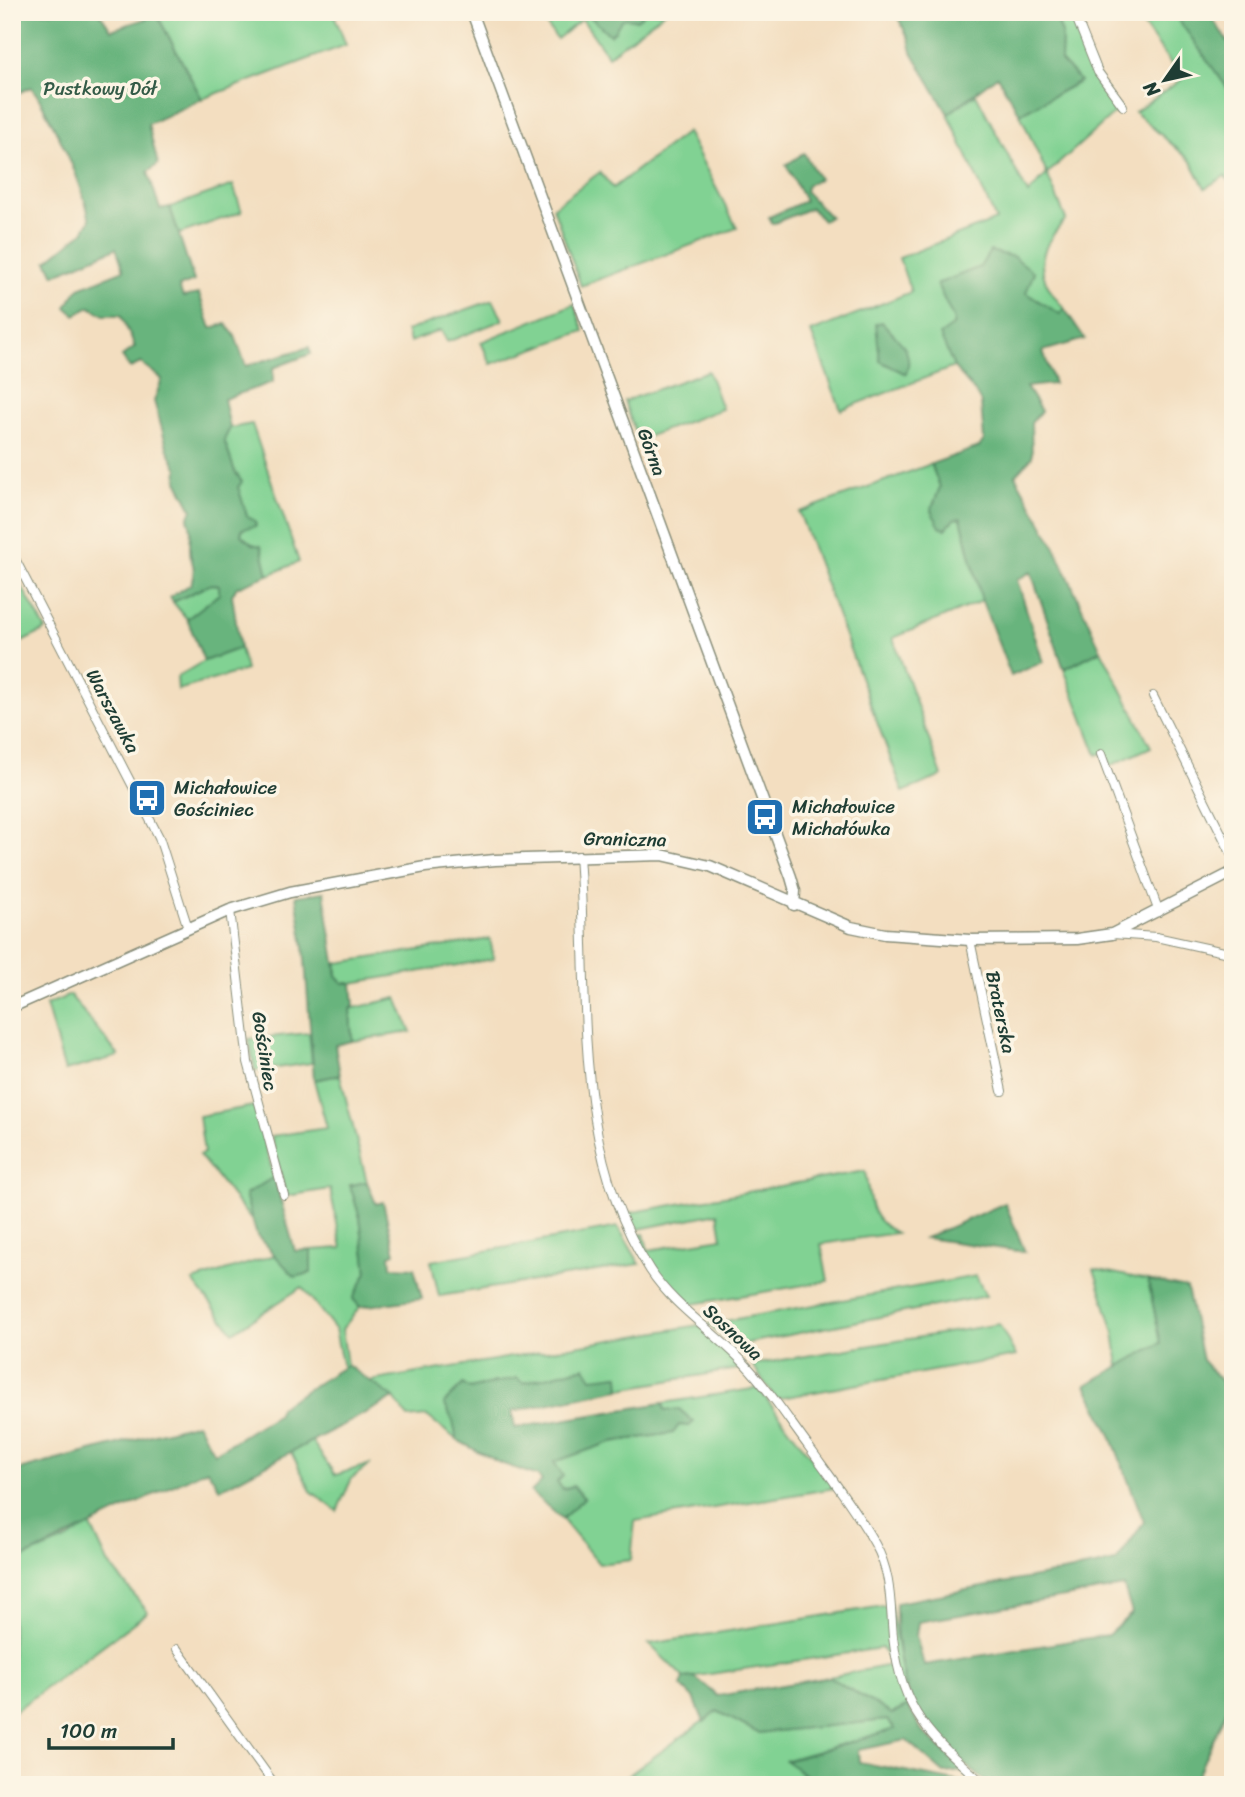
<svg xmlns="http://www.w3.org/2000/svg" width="1245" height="1797" font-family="Sriracha,sans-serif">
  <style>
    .green { fill: #81d293; stroke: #508864; stroke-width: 2 }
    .forest { fill: #68b47d; stroke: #447858; stroke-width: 2; fill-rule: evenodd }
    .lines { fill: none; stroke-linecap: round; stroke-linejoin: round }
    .minor-casing { stroke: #898e7a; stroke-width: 10 }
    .tertiary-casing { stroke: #898e7a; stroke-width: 13 }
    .minor { stroke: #fff; stroke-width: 8 }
    .tertiary { stroke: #fff; stroke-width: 10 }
    .labels { text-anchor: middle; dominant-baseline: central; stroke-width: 7; stroke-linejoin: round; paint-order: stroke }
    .park-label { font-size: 19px; fill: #335b47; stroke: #fcf5e5 }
    .street-label { font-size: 19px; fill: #1f3d34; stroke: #fcf5e5 }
    .poi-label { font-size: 19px; fill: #1f3d34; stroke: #fcf5e5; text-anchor: start }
  </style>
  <rect width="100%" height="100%" fill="#fcf5e5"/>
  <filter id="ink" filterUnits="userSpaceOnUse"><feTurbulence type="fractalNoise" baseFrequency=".0143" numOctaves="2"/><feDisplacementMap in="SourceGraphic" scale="14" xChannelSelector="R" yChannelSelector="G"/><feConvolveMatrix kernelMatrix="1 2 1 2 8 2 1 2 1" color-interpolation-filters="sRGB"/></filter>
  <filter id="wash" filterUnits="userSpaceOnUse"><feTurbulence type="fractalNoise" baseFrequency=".00686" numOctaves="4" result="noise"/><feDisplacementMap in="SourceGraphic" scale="28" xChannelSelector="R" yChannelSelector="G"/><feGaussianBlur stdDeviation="1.57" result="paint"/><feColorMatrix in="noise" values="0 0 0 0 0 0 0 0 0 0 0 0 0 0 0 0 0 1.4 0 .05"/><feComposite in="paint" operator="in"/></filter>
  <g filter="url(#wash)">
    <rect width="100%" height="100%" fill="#f3dec0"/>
    <path class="green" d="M164 12H333L346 45 202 99 157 15Z
      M547 12H585L610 35 615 31 619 19 625 17 637 20 646 12H665L608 56 582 19 557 39 542 19Z
      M1054 12H1068C1088 47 1091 76 1119 109L1047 174 1066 219C1035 252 1034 275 1064 308L1060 314 980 267 937 284 954 320 953 326 941 335 954 367 841 410 811 332 911 292 899 258 996 220 948 114 976 94 1028 194 1047 174 1020 114 1079 82 1061 61 1062 34Z
      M1134 12H1173L1233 96V185L1225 176 1205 188 1191 161 1135 112 1182 79Z
      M687 132 737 228 581 286 553 207 600 172 613 188Z
      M233 185 242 212 179 234 170 207Z
      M493 300 503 320 447 342 441 330 410 342 406 331Z
      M574 304 584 331 491 364 481 342Z
      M708 371 722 409 638 440 624 401Z
      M252 424 299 562 268 575 261 546 252 544 241 535 247 516 238 487 242 482 235 472 224 439 230 428Z
      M931 464 940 487 931 511 961 518 982 601 893 638 942 776 903 792 799 512Z
      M211 584 219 585V594L187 619 173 602Z
      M22 587 46 630 12 647V591Z
      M240 648 246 670 178 690 177 677 204 661Z
      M1101 650 1151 747 1110 766 1105 752 1097 755 1064 669Z
      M490 939 494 959 352 983H343L337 975V963Z
      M70 995 119 1056 65 1071 46 1005Z
      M397 998 411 1032 352 1041 350 1009Z
      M309 1033 312 1063 255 1071 249 1039Z
      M340 1075 367 1182 350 1185 360 1218 367 1272 354 1298 360 1307 342 1329 347 1365 343 1368 335 1329 302 1287 233 1332 193 1281 275 1255 295 1277 311 1273V1250L342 1248 330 1189 286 1196 271 1136 327 1128 314 1080Z
      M254 1106 274 1177 245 1195 253 1222 199 1155 204 1153 199 1116Z
      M865 1171C870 1199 868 1219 896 1233L821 1244 828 1281 687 1305 673 1293 633 1236 644 1234 648 1250 722 1238 718 1213 629 1231 622 1214Z
      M618 1227 640 1264 439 1296 431 1261Z
      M1094 1269 1148 1280 1161 1343 1119 1366 1114 1332Z
      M976 1276 986 1296 733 1346 708 1324Z
      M999 1324 1016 1356 776 1399 752 1365Z
      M699 1325 743 1368 620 1389 618 1375 592 1379 585 1367 522 1383 494 1382 470 1389 444 1403 453 1421 457 1440 427 1416 408 1418 394 1398 370 1381Z
      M758 1388 835 1488 635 1521 631 1560 599 1564 562 1519 584 1498 573 1486 563 1489 557 1482 554 1462 611 1442 673 1433 679 1425 689 1426 686 1415 679 1409 665 1411 663 1403Z
      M312 1441 335 1475 371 1464 352 1478 337 1511 311 1491 291 1452Z
      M90 1524 108 1563 148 1612 12 1713V1545L20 1559 68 1539Z
      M890 1605 908 1706 892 1714 829 1677 891 1665 882 1648 684 1678 649 1644Z
      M717 1711 758 1733 887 1720 895 1729 787 1760 803 1773 788 1785H615Z"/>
    <path class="forest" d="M12 12H99L111 30 157 15 202 99 148 124 158 164 148 172 160 209 170 207 194 281 179 287 183 297 199 294 211 328 226 324 235 336 246 366 309 347 311 354 273 368V382L224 399 230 428 224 440 235 472 242 482 238 487 247 516 255 521 256 526 242 529 241 535 252 544 261 546 268 575 237 587 232 595 240 648 204 661 187 619 219 594V585L211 584 173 602 170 597 191 584C198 562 189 564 190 546 190 535 193 531 188 519L192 509 177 481 178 469 168 450 154 401 162 379 141 363 130 368 122 357 135 347 121 315H104L90 307 75 315 66 307 79 288 124 270 116 248 54 275 47 261 83 232 90 220C80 175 59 135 37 95L31 87 14 95 12 91Z
      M585 12H646L637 20C616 14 623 25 610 35Z
      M895 12H1054L1062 34 1061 61 1080 81 1020 114 997 76 948 114 912 52 909 39Z
      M1173 12H1208L1233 49V96Z
      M804 153 819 179 807 185 805 191 830 217 823 221 811 208 772 224 769 217 805 201 786 165Z
      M990 251 1014 257 1034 272 1026 293 1060 314 1064 308 1085 339 1043 351 1054 384 1026 387 1041 411 1031 423 1032 457 1015 475 1054 545 1101 650 1064 669 1031 572 1017 580 1043 662 1011 676 982 601 961 518 954 519 946 529 940 527 931 511 940 487 931 464 979 447 984 440 981 403 975 392 954 367 940 335 953 326 954 320 937 284 980 267Z
      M882 322C897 339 915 350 906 374L880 361 876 324Z
      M324 892 337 975 343 983H352L354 1006 350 1009 352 1041 335 1045 340 1075 314 1080 304 947 296 896Z
      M274 1177 295 1251 311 1250V1273L295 1277 257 1236 245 1195Z
      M367 1182 376 1204 383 1202 395 1253 390 1255 391 1267 414 1268 422 1299 360 1307 353 1299 367 1272 360 1218 350 1185Z
      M1005 1203 1025 1252 925 1238Z
      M1148 1280 1187 1288 1202 1360 1221 1381 1231 1417 1233 1695 1193 1785H990C969 1767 942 1749 926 1727 902 1696 895 1640 896 1603L1116 1562 1144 1522 1110 1433 1086 1385 1161 1343ZM1124 1587 1132 1613 1108 1635 924 1665 916 1636 918 1622Z
      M347 1365 394 1398 220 1489 207 1469 21 1559 12 1545V1467L15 1471 197 1423 214 1453 278 1414 279 1407Z
      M585 1367 592 1378 619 1375 620 1389 512 1411 515 1428 663 1403 665 1411 679 1409 694 1422 689 1426 679 1425 673 1433 611 1442 554 1462 563 1476 557 1482 563 1489 573 1486 584 1498 562 1519 531 1492 542 1481 538 1476 500 1463 457 1440 453 1421 444 1403 463 1384 470 1389 517 1378 523 1383Z
      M695 1677 718 1696 829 1677 892 1714 908 1706 922 1731 965 1771 944 1773 906 1740 858 1750 859 1762 976 1785H819L786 1761 895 1729 887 1720 758 1733 717 1711 704 1722 695 1700 681 1686 684 1678Z"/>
  </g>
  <g filter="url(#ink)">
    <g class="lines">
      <g class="minor-casing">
        <path id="minor" d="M1074 12 1098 72 1123 106
          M12 553 159 837 188 928
          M1153 696 1233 857
          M1101 754 1159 912
          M579 856C590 995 570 1147 650 1270 674 1307 714 1331 744 1363 769 1389 788 1419 809 1447 832 1479 856 1510 875 1544 892 1574 890 1604 893 1637 902 1713 930 1737 985 1785
          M230 910 248 1062 284 1195
          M1112 934 1156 937 1233 954
          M970 940 1002 1091
          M177 1649 275 1785"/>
      </g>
      <g class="tertiary-casing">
        <path id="tertiary" d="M472 12 791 877 795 891 794 905
          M12 1007 230 910 290 892 425 867 495 860 662 855 710 866 851 927 885 934 970 940 1077 939 1112 934 1233 872"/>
      </g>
      <use href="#minor" class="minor"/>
      <use href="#tertiary" class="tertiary"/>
    </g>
  </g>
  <defs>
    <g id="bus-square" transform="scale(2.0125)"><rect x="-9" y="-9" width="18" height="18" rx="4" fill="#1f6fb2" stroke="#fcf5e5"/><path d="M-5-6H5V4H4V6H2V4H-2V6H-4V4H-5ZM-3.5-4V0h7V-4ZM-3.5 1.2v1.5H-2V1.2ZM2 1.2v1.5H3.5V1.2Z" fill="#fff"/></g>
  </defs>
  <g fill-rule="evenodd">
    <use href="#bus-square" x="147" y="798"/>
    <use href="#bus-square" x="765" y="817"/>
  </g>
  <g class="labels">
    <g class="park-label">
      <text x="100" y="88">Pustkowy Dół</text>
    </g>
    <g class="street-label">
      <text transform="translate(652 452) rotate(70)">Górna</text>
      <text transform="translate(113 711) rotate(62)">Warszawka</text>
      <text transform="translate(625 839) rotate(1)">Graniczna</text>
      <text transform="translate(1001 1012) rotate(78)">Braterska</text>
      <text transform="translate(265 1051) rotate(81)">Gościniec</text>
      <text transform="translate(733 1332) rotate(43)">Sosnowa</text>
    </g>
    <g class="poi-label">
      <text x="174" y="787">Michałowice<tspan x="174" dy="22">Gościniec</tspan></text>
      <text x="792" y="806">Michałowice<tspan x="792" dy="22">Michałówka</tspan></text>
    </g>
  </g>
  <rect width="1245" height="1797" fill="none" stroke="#fcf5e5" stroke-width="42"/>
  <g transform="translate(1165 80) rotate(236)" stroke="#fcf5e5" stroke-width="5" paint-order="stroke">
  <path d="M0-5L12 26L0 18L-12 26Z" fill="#1f3d34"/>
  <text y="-10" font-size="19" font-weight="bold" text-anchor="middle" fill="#1f3d34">N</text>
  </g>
  <path d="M49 1738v10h124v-10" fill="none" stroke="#1f3d34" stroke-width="3.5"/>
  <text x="60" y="1738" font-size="21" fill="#1f3d34" stroke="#fcf5e5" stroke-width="5" paint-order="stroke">100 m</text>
</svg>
